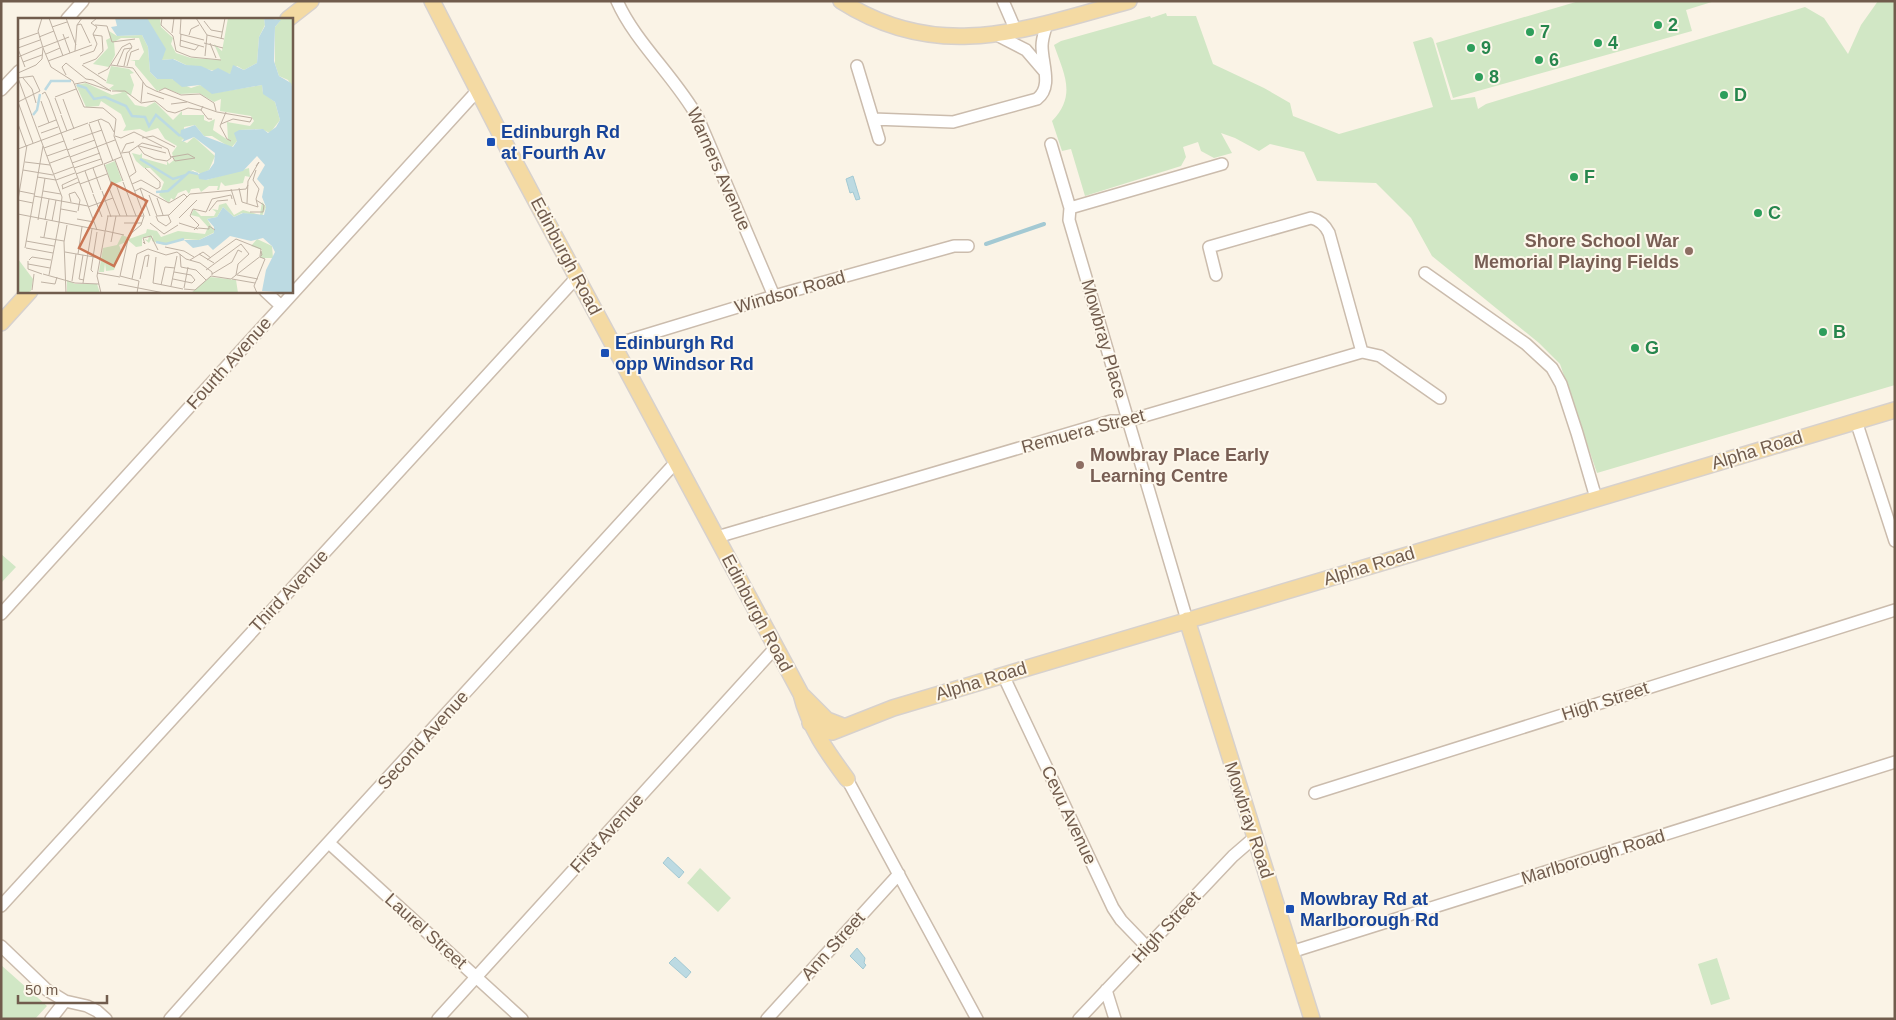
<svg xmlns="http://www.w3.org/2000/svg" width="1896" height="1020" font-family="Arial,sans-serif">
  <style>
    .green { fill: #d1e7c5 }
    .water { fill: #bcdae2; stroke: #a3c9d3 }
    .lines { fill: none; stroke-linecap: round; stroke-linejoin: round }
    .stream { stroke: #a3c9d3; stroke-width: 4 }
    .minor-casing { stroke: #cbbcad; stroke-width: 14 }
    .major-casing { stroke: #d7d1cd; stroke-width: 18 }
    .minor { stroke: #fff; stroke-width: 11 }
    .major { stroke: #f4daa3; stroke-width: 15 }
    .leisure-dot { fill: #2e9e5b; stroke: #fdf7eb; stroke-width: 2 }
    .transit-dot { fill: #1a4fb4; stroke: #fdf7eb; stroke-width: 2 }
    .education-dot { fill: #8d6e63; stroke: #fdf7eb; stroke-width: 2 }
    .labels { text-anchor: middle; dominant-baseline: central; stroke-width: 4; stroke-linejoin: round; paint-order: stroke }
    .leisure-label { font-size: 18px; font-weight: bold; fill: #27864d; stroke: #fdf7eb; text-anchor: start }
    .transit-label { font-size: 18px; font-weight: bold; fill: #164399; stroke: #fdf7eb; text-anchor: start }
    .street-label { font-size: 18px; fill: #715c4d; stroke: #fdf7eb }
    .education-label { font-size: 18px; font-weight: bold; fill: #785e54; stroke: #fdf7eb; text-anchor: end }
    .inset-river { fill: none; stroke: #bcdae2; stroke-width: 2.5 }
    .inset-road { fill: none; stroke: #bfb2a4; stroke-width: 1 }
    .view { fill: #ca7654; fill-opacity: 0.15; stroke: #ca7654; stroke-width: 2.5 }
    .inset-edge { fill: none; stroke: #715c4d; stroke-width: 2.5 }
  </style>
  <rect width="100%" height="100%" fill="#faf3e6"/>
  <path class="green" d="M1579 1H1715L1686 10 1692 31 1453 98 1436 43Z
    M1878 1H1895V385L1597 473 1560 364 1539 343 1432 256 1411 218 1376 183 1317 181 1304 152 1270 144 1259 151 1235 138 1221 133 1232 153 1214 158 1201 151 1198 142 1183 147 1186 157 1181 166 1085 196 1071 149 1062 151 1052 121C1077 95 1064 74 1054 45L1061 41 1150 16 1151 18 1166 13 1167 16H1196L1213 64 1264 88 1290 103 1293 116 1339 134 1433 107 1413 42 1431 37 1433 39 1451 100 1475 97 1478 109 1486 104 1805 7 1824 18 1848 54 1861 25Z
    M1 554 16 567 1 583Z
    M700 868 731 898 718 912 687 883Z
    M1717 958 1730 999 1711 1005 1698 964Z
    M1 965 47 1006 35 1019H1Z"/>
  <path class="water" d="M853 176 860 199 856 200 853 192 850 193 846 179Z
    M668 857 684 872 679 878 663 863Z
    M857 948 865 958 864 963 866 965 863 969 850 956Z
    M675 957 691 972 686 978 669 963Z"/>
  <g class="lines">
    <path class="stream" d="M986 244 1044 224"/>
    <g class="minor-casing">
      <path id="minor" d="M617 1C635 42 676 78 698 118L774 296
        M1003 1 1016 31
        M67 19 83 1
        M997 35 1026 50 1044 71
        M857 66 879 139
        M1 90 19 71
        M873 119 953 122 1037 99C1053 87 1042 64 1042 46 1042 38 1045 31 1047 23
        M1051 144 1070 208 1069 220 1187 620
        M1070 208 1222 164
        M1425 273 1526 344 1552 368 1561 384 1577 433 1596 498
        M1216 275 1209 247 1311 218C1320 220 1325 225 1329 233L1362 352
        M265 291 281 306
        M613 345 774 296 954 246H968
        M1856 421 1895 541
        M717 537 1111 421H1127L1362 352 1380 356 1440 398
        M1 614 478 90
        M1003 675 1113 908 1121 920 1147 947
        M847 779 977 1019
        M1315 793 1895 610
        M329 843 522 1019
        M1 906 577 277
        M1 946 47 990 65 1001 87 1006 97 1011 106 1019
        M1291 952 1895 762
        M1106 990 1115 1019
        M51 1019 65 1001
        M170 1019 275 901 676 462
        M438 1019 776 647
        M767 1019 899 874
        M1079 1019 1233 856 1255 837"/>
    </g>
    <g class="major-casing">
      <path id="major" d="M432 1 510 153 801 694C809 727 827 752 847 779
        M841 1C940 64 1026 29 1129 1
        M288 19 311 1
        M1 323 30 291
        M1187 620 1312 1019
        M803 696 827 720 845 727
        M810 723 818 729 832 732 893 708 1895 410"/>
    </g>
    <use href="#minor" class="minor"/>
    <use href="#major" class="major"/>
  </g>
  <g class="leisure-dot">
    <circle cx="1658" cy="25" r="5"/>
    <circle cx="1530" cy="32" r="5"/>
    <circle cx="1598" cy="43" r="5"/>
    <circle cx="1471" cy="48" r="5"/>
    <circle cx="1539" cy="60" r="5"/>
    <circle cx="1479" cy="77" r="5"/>
    <circle cx="1724" cy="95" r="5"/>
    <circle cx="1574" cy="177" r="5"/>
    <circle cx="1758" cy="213" r="5"/>
    <circle cx="1823" cy="332" r="5"/>
    <circle cx="1635" cy="348" r="5"/>
  </g>
  <g class="transit-dot">
    <rect x="486" y="137" width="10" height="10" rx="2.5"/>
    <rect x="600" y="348" width="10" height="10" rx="2.5"/>
    <rect x="1285" y="904" width="10" height="10" rx="2.5"/>
  </g>
  <g class="education-dot">
    <circle cx="1689" cy="251" r="5"/>
    <circle cx="1080" cy="465" r="5"/>
  </g>
  <g class="labels">
    <g class="leisure-label">
      <text x="1668" y="25">2</text>
      <text x="1540" y="32">7</text>
      <text x="1608" y="43">4</text>
      <text x="1481" y="48">9</text>
      <text x="1549" y="60">6</text>
      <text x="1489" y="77">8</text>
      <text x="1734" y="95">D</text>
      <text x="1584" y="177">F</text>
      <text x="1768" y="213">C</text>
      <text x="1833" y="332">B</text>
      <text x="1645" y="348">G</text>
    </g>
    <g class="transit-label">
      <text x="501" y="132">Edinburgh Rd<tspan x="501" dy="21">at Fourth Av</tspan></text>
      <text x="615" y="343">Edinburgh Rd<tspan x="615" dy="21">opp Windsor Rd</tspan></text>
      <text x="1300" y="899">Mowbray Rd at<tspan x="1300" dy="21">Marlborough Rd</tspan></text>
    </g>
    <g class="street-label">
      <text transform="translate(719 169) rotate(66)">Warners Avenue</text>
      <text transform="translate(566 256) rotate(62)">Edinburgh Road</text>
      <text transform="translate(790 292) rotate(-16)">Windsor Road</text>
      <text transform="translate(1104 339) rotate(74)">Mowbray Place</text>
      <text transform="translate(229 363) rotate(-48)">Fourth Avenue</text>
      <text transform="translate(1083 431) rotate(-15)">Remuera Street</text>
      <text transform="translate(1757 450) rotate(-17)">Alpha Road</text>
      <text transform="translate(1369 566) rotate(-17)">Alpha Road</text>
      <text transform="translate(289 591) rotate(-47)">Third Avenue</text>
      <text transform="translate(757 613) rotate(62)">Edinburgh Road</text>
      <text transform="translate(981 681) rotate(-17)">Alpha Road</text>
      <text transform="translate(1605 701) rotate(-18)">High Street</text>
      <text transform="translate(423 740) rotate(-48)">Second Avenue</text>
      <text transform="translate(1069 815) rotate(65)">Cevu Avenue</text>
      <text transform="translate(1249 820) rotate(72)">Mowbray Road</text>
      <text transform="translate(607 833) rotate(-48)">First Avenue</text>
      <text transform="translate(1593 857) rotate(-17)">Marlborough Road</text>
      <text transform="translate(1166 927) rotate(-47)">High Street</text>
      <text transform="translate(426 931) rotate(42)">Laurel Street</text>
      <text transform="translate(833 946) rotate(-48)">Ann Street</text>
    </g>
    <g class="education-label">
      <text x="1679" y="241">Shore School War<tspan x="1679" dy="21">Memorial Playing Fields</tspan></text>
      <text x="1090" y="455" text-anchor="start">Mowbray Place Early<tspan x="1090" dy="21">Learning Centre</tspan></text>
    </g>
  </g>
  <g transform="translate(18 18)">
    <rect width="275" height="275" fill="#faf3e6"/>
    <path d="M142 0 143 9 155 20 153 26 158 35 173 40 203 42 196 26 204 33 210 0H246L247 7 241 19 239 45 226 52 219 48 212 56 168 47 156 41 143 42 145 29 129 1ZM256 0H275V70L270 62 261 58 257 46V9L262 3ZM91 13 99 18 124 17 130 29 132 54 139 61H154L173 70 182 67 196 75 244 67 245 75 257 84 262 102 252 115 243 111 221 112 219 123 213 130 194 118H186L177 107 166 109 167 121 163 122 169 125 176 119 197 138 191 152 183 156 175 152 169 155 175 153 188 162 231 150 232 159 227 158 225 165 207 168 203 164 201 172H199L200 168H191L183 174 181 170 173 171 171 176 168 172 160 175 156 182 153 180 151 185 141 177 146 164 132 150H126L118 143 114 135 122 137 124 135V140L149 147V143L151 146 156 142 154 135 159 128 147 121 140 110 128 114 122 111 105 113 108 108 103 96 83 83 81 88 68 89 58 67 68 65 94 77 107 74 117 87 128 89 137 84 155 102 164 93V97H186V102L191 104 197 101 195 112 210 122 209 104 232 108 236 103 233 98 202 93 203 81 196 84 181 75 162 76 147 70 139 73 117 47V43L112 42H121L126 34 121 20H103L96 24 97 37 91 49 75 46 90 30 88 22 92 20ZM93 48 111 51 116 55 112 56 116 67 113 77 91 71 96 67 88 65ZM97 143 104 163 94 167 87 147ZM244 184 248 189 244 198 224 195 216 199 205 189 199 199 189 201 197 214 181 222 167 221 146 227 134 223 135 217 131 225 126 221 130 222 131 218 124 220V228L118 229 111 223V221L128 215 129 211 139 213 143 219 160 213 187 216 190 209 181 199 173 197 176 191 183 198H196L198 194 194 191 200 192 201 187 208 185 216 197 225 192 242 197ZM104 217 109 219 108 224 101 227 103 232 96 252 88 253 87 245 86 254H81L85 230 99 227ZM239 221 254 228 255 240H242L244 232 233 228ZM0 241 15 261 13 273 9 275 0 274ZM192 259 218 262 220 275H173ZM49 262 57 266H79L82 275H49Z" fill="#d1e7c5"/>
    <path d="M97 0H129L148 31 144 42 155 41 168 47 183 48 194 53 200 50 212 56 215 47 226 52 239 45 241 19 247 8 246 0 263 2 257 9 256 43 261 58 273 65 275 71V275L244 273 248 252 257 234 254 228 245 220 233 223 212 218 195 232 190 227 175 230 166 222H181L196 215V209L189 201 199 199 205 189 216 199 225 195 246 197 248 189 244 179 246 169 239 161 247 147 239 138 225 153 188 162 181 161 180 156 191 152 196 145 197 135 176 119 164 124 166 121 162 118 163 112 177 107 186 118 215 129 219 123 216 115 221 112 245 111 250 115 258 109 262 102 257 84 245 76 244 67 194 76 182 67 164 69 154 61H139L132 54 130 29 124 17 99 18 93 9 99 8Z" fill="#bcdae2"/>
    <path class="inset-river" d="M59 67 68 70 76 81 87 79 108 88 114 98 127 99 131 108 138 97 162 118M27 72 33 63H53M15 97 19 92 22 76M122 141 155 161 168 157M138 174 150 173 171 154 180 156M138 224 148 226 166 221"/>
    <path class="inset-road" d="M31 0 45 38M48 0 58 27M79 0 73 5 79 9 75 16 79 26M144 0 143 7 155 18 158 33 173 39 203 42M163 0 162 16 186 22M178 0 189 17 206 21M186 3 193 12 204 14M59 7 63 6 72 25M77 7 89 8 94 24 117 21M34 9 49 4M154 15 156 0M45 16 52 35M163 16 162 28 177 32 181 27M171 17 173 11 181 7M21 19 36 13M203 21 207 0M0 22 20 15M162 22 186 29M186 25 205 30M192 25 198 40M25 29 51 19M0 30 22 22M25 30 33 49 55 63 66 89 85 90 98 101 96 118 126 198 123 207 111 217 102 258 121 263 119 275M0 31 7 49M57 33 59 7 64 0M28 36 42 30M62 38 76 33 79 26M187 38 189 17M0 39 24 29M30 43 74 27M5 44 24 37M65 46 78 41 85 33 84 18 75 17M64 47 88 63M93 47 115 50 128 68 138 73 199 94 234 100 232 104 215 101 203 106M99 48 106 31 114 30M109 48 113 34 121 31M0 55 18 47 24 41 25 30 20 13 24 0M80 56 90 51 104 29 112 25 114 29 109 35 106 48M48 57 44 49 48 45 68 61 75 62M0 60 15 58 22 73 0 84M0 60 44 179 41 205M5 60 14 71 18 85M75 62 93 73M57 66 67 64 93 73M94 73H107L123 85M141 73 147 70 163 77 182 76 196 85 198 93M129 75 146 81M24 76 27 74 31 82 79 212M37 79 58 71M37 80 43 96M45 81 56 111M23 83 31 105M0 84 15 125M123 84 125 64M123 85 137 83 149 93 157 95 170 90 183 92 185 88M153 86 169 84M183 92 190 101H194M208 94 202 108 209 121 213 123M43 97 49 113M80 102 95 143M71 105 83 101 91 105 96 114M0 106 8 128M71 106 85 146M20 109 38 102M23 115 40 109M43 115 70 105M97 118 103 120 116 114 150 131 153 140 149 143 137 141 126 136 120 128M124 120 135 118 157 129M55 122 84 112M121 128 148 135M26 130 46 123M0 131 43 115M49 132 77 122M104 134 108 126 116 124M111 134 118 154 111 159M103 135 111 134 124 125 144 130M29 138 49 131M52 139 97 122M153 139 170 136 177 140 157 143 154 138M97 142 105 163M7 144 32 147M32 145 51 138M54 145 82 135M86 146 94 168M86 146 103 139M56 150 83 141M75 150 83 172M5 152 35 157M67 153 75 175M36 156 55 149M58 156 85 146M19 159 38 162 57 155M105 164 118 198M62 166 89 156M98 166 109 198M114 166 123 162 139 171 142 169V164L127 150M91 170 102 198M122 170 132 198M221 170 224 184 240 189 238 181 241 171 235 162 238 152M44 171 61 164M45 171 44 167 59 160M213 171 218 187M1 173 16 176M25 173 43 176M84 173 93 199M117 173 123 170 151 185 166 176 169 179M75 176 84 199M131 177 139 198M16 178 70 188M139 180 145 197M0 182 9 127M0 182 15 185M53 184 51 176 57 174 62 182 60 193M229 185 230 163 241 144 238 148M70 189 95 180M43 191 59 194M191 193 199 183 210 182M232 194H245L246 187 238 182M0 196 87 213M89 198H125M138 198 140 203 148 208 153 204 150 197M139 198 151 197 172 176 228 171 230 167M161 200 179 182M59 201 76 204M20 202 27 160M27 202 31 181M34 203 38 182M106 205H124M132 205 146 216 160 207M161 205 180 211M180 210 191 211V208L197 212M176 212 181 207 172 198 175 191 188 194 194 181 213 177 214 181M88 213 106 217M22 219 46 223M26 219 29 203M8 223 36 228M93 224 98 198M125 224 127 226 125 220 133 218 140 232M147 229 166 233 176 239M7 230 25 128M8 230 35 235M47 234 82 240M60 236 64 209M119 236 130 231 148 237 159 234 168 241 182 245 194 254V257M162 236 163 249 178 252 188 262M181 236 196 245M65 237 61 261 66 262M11 242 14 239 33 242M172 242 185 234 193 240M189 242 218 221 243 231 242 238M10 243V251L24 256M10 246 32 250M188 252 223 226 231 236 220 246 218 257M75 254 73 252 79 214M79 255 102 259M25 256 57 265 81 266M194 256 214 244 220 232 224 234M31 257 41 205M219 257 240 261M114 261 119 236M122 261 127 238 131 237 129 249M155 261 174 265 177 262 173 257 156 254M214 261 237 265M54 263 58 236M23 264 37 266 39 259M65 265 74 211M135 265 165 271M135 265 138 239M100 266 146 275M143 267 147 249 157 250M153 268 159 238M166 270 170 249M166 271 177 272 193 258 213 261 244 237 243 233M14 272 16 256M11 275H33M48 275 46 224 49 207M83 275 79 258 90 198M239 275 236 268 247 241 242 239"/>
    <path class="view" d="M94 165 129 183 96 248 61 230Z"/>
    <rect width="275" height="275" class="inset-edge"/>
  </g>
  <rect width="1896" height="1020" fill="none" stroke="#715c4d" stroke-width="5"/>
  <path d="M18 995v8h89v-8" fill="none" stroke="#715c4d" stroke-width="2.5"/>
  <text x="25" y="995" font-size="15" fill="#715c4d" stroke="#fdf7eb" stroke-width="4" paint-order="stroke">50 m</text>
</svg>
